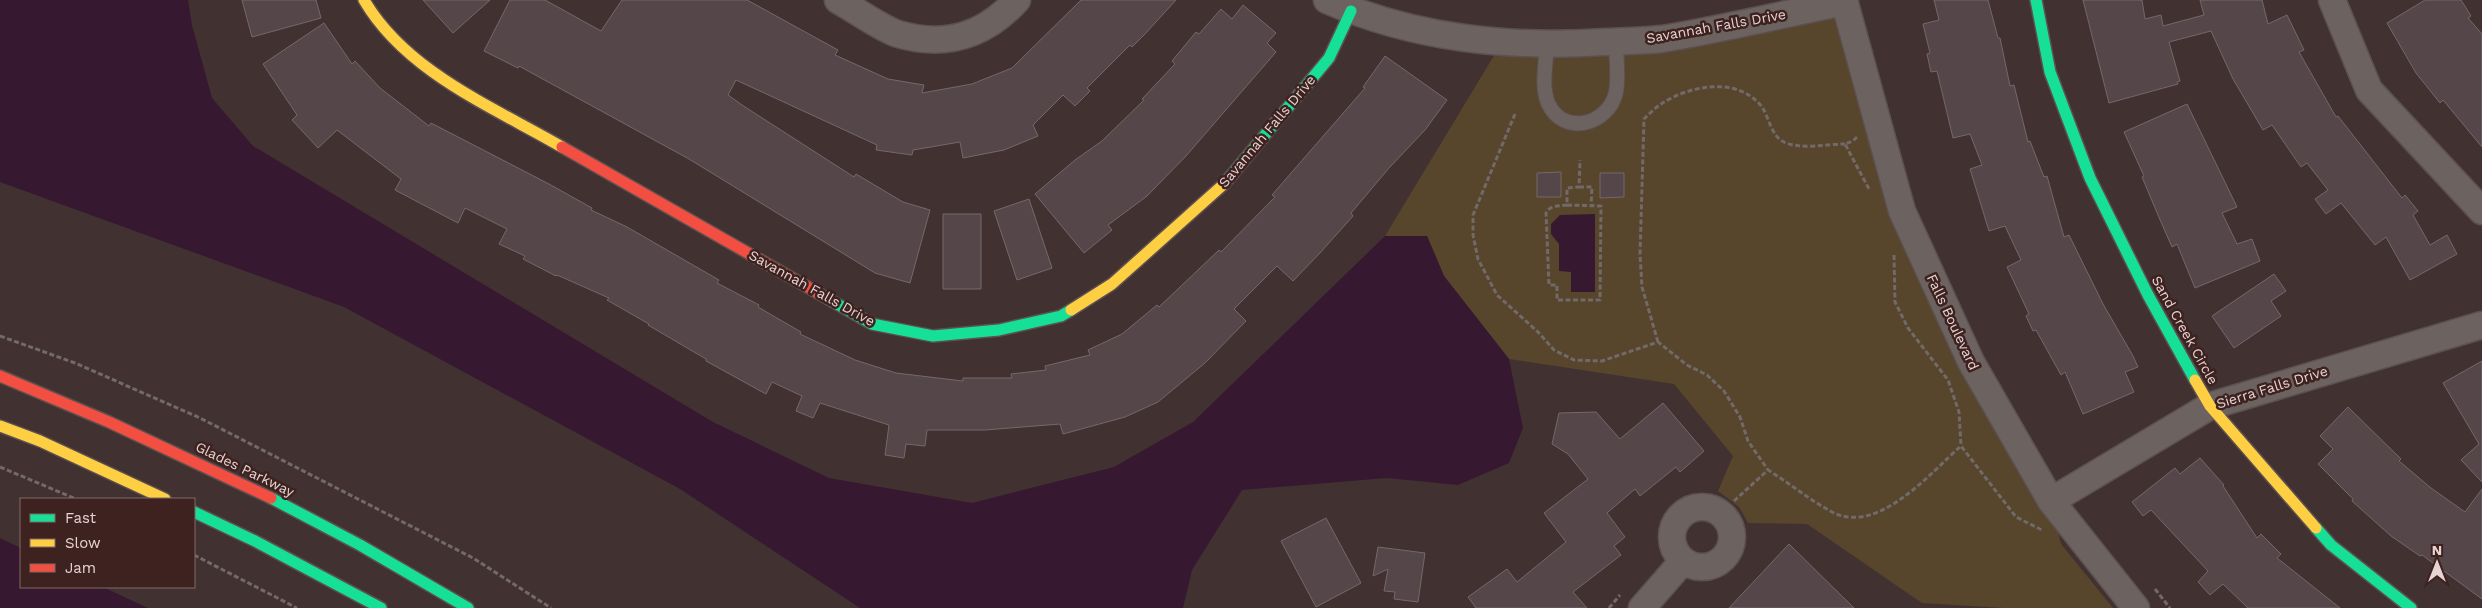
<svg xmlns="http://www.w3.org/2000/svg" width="2482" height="608" font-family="'Work Sans',sans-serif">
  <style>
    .green { fill: #57452c }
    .water { fill: #361931 }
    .building { fill: #554749; stroke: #75686a }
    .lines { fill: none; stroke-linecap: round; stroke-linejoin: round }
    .lane-casing { stroke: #5d5050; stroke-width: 16 }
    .street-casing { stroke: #5d5050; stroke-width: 29 }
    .fast-casing { stroke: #5d5050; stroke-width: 14 }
    .slow-casing { stroke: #5d5050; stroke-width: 14 }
    .jam-casing { stroke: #5d5050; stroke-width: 14 }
    .path { stroke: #726a68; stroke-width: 3; stroke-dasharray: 5 2.5; stroke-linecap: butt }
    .lane { stroke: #6c6360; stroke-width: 14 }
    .street { stroke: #6c6360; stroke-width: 26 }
    .fast { stroke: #16e098; stroke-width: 11 }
    .slow { stroke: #ffcf43; stroke-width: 11 }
    .jam { stroke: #f24e42; stroke-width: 11 }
    .labels { text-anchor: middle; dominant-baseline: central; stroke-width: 5; stroke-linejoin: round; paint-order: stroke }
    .street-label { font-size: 14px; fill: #e7d4d2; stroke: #3d2220 }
  </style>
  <rect width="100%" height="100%" fill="#413231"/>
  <path class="green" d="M1845 2 1902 211 2051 501 2061 544 2113 608H2004L1922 603 1807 524 1748 523 1739 507 1718 491 1733 456 1674 384 1509 359 1444 276 1427 236H1385L1501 44 1556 46Z"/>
  <path class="water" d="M0 0H188L192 25 212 98 253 146 713 422 829 478 972 503 1114 467 1193 422 1385 236H1427L1444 276 1509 359 1523 428 1509 463 1458 485 1387 478 1242 490 1192 570 1183 608H860L680 489 344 307 0 182Z
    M1595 214V292H1571V272L1559 271V244L1551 234V224L1560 215Z
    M0 538 21 548V587H103L148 608H0Z"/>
  <path class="building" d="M242 0H316L321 18 252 37Z
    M423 0H490L453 33Z
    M510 0H545L601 31 622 0H747L838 50 835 55 888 79 924 85 922 93 972 84 1012 68 1081 0H1176L1145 34 1132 47 1130 45 1087 88 1090 91 1075 106 1063 95 1033 125 1038 136 1004 150 963 158 960 142 913 150 912 155 876 150 877 145 736 80 728 95 745 107 854 177 856 174 903 202 930 210 910 283 875 273 689 159 519 66 518 68 484 51Z
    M1934 0H1988L1998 38H2000L2010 86 2014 85 2028 142 2030 141 2044 177 2047 176 2064 237 2069 235 2103 304 2133 356 2138 367 2125 372 2134 392 2083 414 2065 372 2061 375 2036 330 2033 331 2026 316 2029 314 2007 267 2021 260 2005 226 1989 231 1970 169 1982 165 1970 134 1953 138 1937 71 1931 72 1927 54 1930 53 1923 24 1939 20Z
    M2083 0H2142L2145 19 2161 15 2163 26 2204 15 2200 0H2262L2268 24 2287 15 2304 50 2299 52 2336 117 2338 116 2402 198 2405 195 2418 211 2413 215 2430 245 2447 235 2457 254 2410 280 2386 237 2375 245 2341 203 2326 214 2315 199 2328 190 2307 163 2301 167 2272 125 2263 130 2233 79 2211 31 2169 42 2180 81 2177 82 2178 84 2109 103Z
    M2425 0H2461L2471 16 2468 18 2482 34V147L2443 100 2440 103 2416 73 2387 23Z
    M1243 5 1276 33 1267 43 1276 52 1186 156 1147 196 1108 225 1112 230 1084 253 1035 194 1075 160 1102 141 1144 100 1142 99 1175 64 1172 61 1196 32 1199 34 1221 9 1232 19Z
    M324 23 352 64 355 61 380 88 429 126 431 123 549 184 592 208 591 210 627 227 719 280 717 283 759 305 758 307 801 332 800 334 855 360 896 373 963 381V378H1012L1011 374 1046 370 1045 366 1090 355 1088 350 1122 334 1157 305 1159 307 1219 250 1221 252 1275 197 1272 195 1365 88 1363 87 1385 56 1447 100 1425 130 1389 168 1351 213 1353 216 1319 254 1293 281 1277 266 1234 309 1246 321 1205 363 1158 402 1125 417 1063 434 1060 424 985 430H927L925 446 906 444 904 458 885 455 889 425 820 403 813 418 796 411 802 396 772 382 766 394 706 361V359L648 325 649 324 607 300 609 298 557 275 556 276 523 259 525 256 499 244 507 229 465 208 458 223 395 190 401 179 337 130 318 148 292 120 297 115 263 64Z
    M2187 104 2237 207 2222 213 2237 244 2252 239 2260 261 2195 288 2177 244 2172 247 2161 222 2142 177 2144 176 2124 132Z
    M1561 172V197H1537V173Z
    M1600 173H1624V197L1600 198Z
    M1029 199 1052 268 1017 280 994 211Z
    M943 214H981V289H943Z
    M2274 274 2286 291 2271 301 2281 316 2234 348 2212 316Z
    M2482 361V482L2461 460 2479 444 2443 383Z
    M1663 403 1704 451 1680 472 1676 467 1640 496 1635 489 1607 513 1625 537 1614 546 1621 555 1573 592 1587 608H1476L1468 597 1507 569 1517 582 1566 542 1544 513 1588 479 1568 454 1552 444 1559 413 1596 412 1620 439Z
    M2348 407 2401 459 2399 461 2431 488 2465 512 2482 489V599L2422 555 2420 556 2391 536 2352 501 2353 499 2318 464 2333 449 2320 436Z
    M2200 458 2224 485 2223 486 2257 538 2261 534 2281 554 2277 558 2340 608H2248L2223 584 2210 595 2198 582 2208 571 2151 510 2143 516 2132 502 2175 468 2180 474Z
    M1326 518 1361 583 1316 607 1281 541Z
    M1789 544 1854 608H1729Z
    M1378 547 1425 553 1418 602 1394 599 1395 592 1384 591 1388 569 1373 576Z"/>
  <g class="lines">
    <g class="lane-casing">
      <path id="lane" d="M1547 45C1546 63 1541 86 1548 103 1563 137 1609 125 1616 92 1619 77 1616 58 1616 42"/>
    </g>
    <g class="street-casing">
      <path id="street" d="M838 0C854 9 882 29 898 34 946 48 984 36 1017 0
        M1327 0C1416 39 1510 48 1606 42 1624 41 1644 41 1662 39 1723 29 1784 14 1845 2
        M1844 0 1902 211 1971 362 2051 501 2136 608
        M2332 0 2369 90 2482 211
        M2051 501 2210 406 2482 325
        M1672 537a30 30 0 1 1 60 0a30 30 0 1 1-60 0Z
        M1642 608 1683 561"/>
    </g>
    <g class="fast-casing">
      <path id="fast" d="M2036 0 2050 72 2090 178 2148 295 2195 380
        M1225 183 1329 58 1351 11
        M818 293 872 324 933 336 999 330 1061 316 1071 310
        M271 498 360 545 468 608
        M194 512 255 541 381 608
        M2316 528 2331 545 2411 608"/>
    </g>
    <g class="slow-casing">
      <path id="slow" d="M364 0C406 72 493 107 562 147
        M1071 310 1112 284 1225 183
        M2195 380 2210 406 2316 528
        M0 426 40 441 165 499"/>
    </g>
    <g class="jam-casing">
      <path id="jam" d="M562 147 818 293
        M0 376 109 422 271 498"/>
    </g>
    <path class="path" d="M1515 114 1473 215V235L1478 259 1497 295 1538 332 1554 350 1574 360 1602 361 1658 342 1687 365 1707 375 1724 391 1740 417 1748 441 1768 470
      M1857 137 1853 141 1845 144 1869 189
      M1579 187H1592L1591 206
      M1567 205 1601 206 1600 300H1557V285H1549L1546 213C1550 205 1559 206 1567 205V188L1579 187 1580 160
      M1894 255 1895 302 1908 328 1948 380 1959 412 1961 446
      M0 336 75 363 200 418 473 558 551 608
      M1658 342 1642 287 1640 254 1644 119C1649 114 1655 108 1661 104 1690 85 1738 76 1762 107 1769 117 1771 136 1784 142 1800 150 1827 144 1845 144
      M0 467 76 499
      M1734 501 1768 470C1789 483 1810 500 1832 512 1878 536 1930 473 1961 446L2016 517 2042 530
      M194 555 297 608
      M2155 589 2170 608
      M1609 608 1620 595"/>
    <use href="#lane" class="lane"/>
    <use href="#street" class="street"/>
    <use href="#fast" class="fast"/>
    <use href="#slow" class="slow"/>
    <use href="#jam" class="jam"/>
  </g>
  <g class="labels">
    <g class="street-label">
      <text transform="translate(1716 26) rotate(-10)">Savannah Falls Drive</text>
      <text transform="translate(1267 131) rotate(-50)">Savannah Falls Drive</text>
      <text transform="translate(812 288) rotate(29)">Savannah Falls Drive</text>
      <text transform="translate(1953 322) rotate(65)">Falls Boulevard</text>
      <text transform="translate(2185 330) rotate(61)">Sand Creek Circle</text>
      <text transform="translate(2272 387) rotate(-17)">Sierra Falls Drive</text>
      <text transform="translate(245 469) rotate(26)">Glades Parkway</text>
    </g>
  </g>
  <rect x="20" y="498" width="175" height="90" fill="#3d2220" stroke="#816967"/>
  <rect x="30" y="514" width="25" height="8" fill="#16e098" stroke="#816967"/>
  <text x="65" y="523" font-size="15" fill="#e7d4d2">Fast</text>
  <rect x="30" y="539" width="25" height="8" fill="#ffcf43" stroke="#816967"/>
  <text x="65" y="548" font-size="15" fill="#e7d4d2">Slow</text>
  <rect x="30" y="564" width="25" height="8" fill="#f24e42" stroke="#816967"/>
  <text x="65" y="573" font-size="15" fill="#e7d4d2">Jam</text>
  <g transform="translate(2437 563)" stroke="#3d2220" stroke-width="4" paint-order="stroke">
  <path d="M0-4L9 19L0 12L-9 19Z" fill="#e7d4d2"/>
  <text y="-8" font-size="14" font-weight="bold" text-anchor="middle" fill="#e7d4d2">N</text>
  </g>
</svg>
